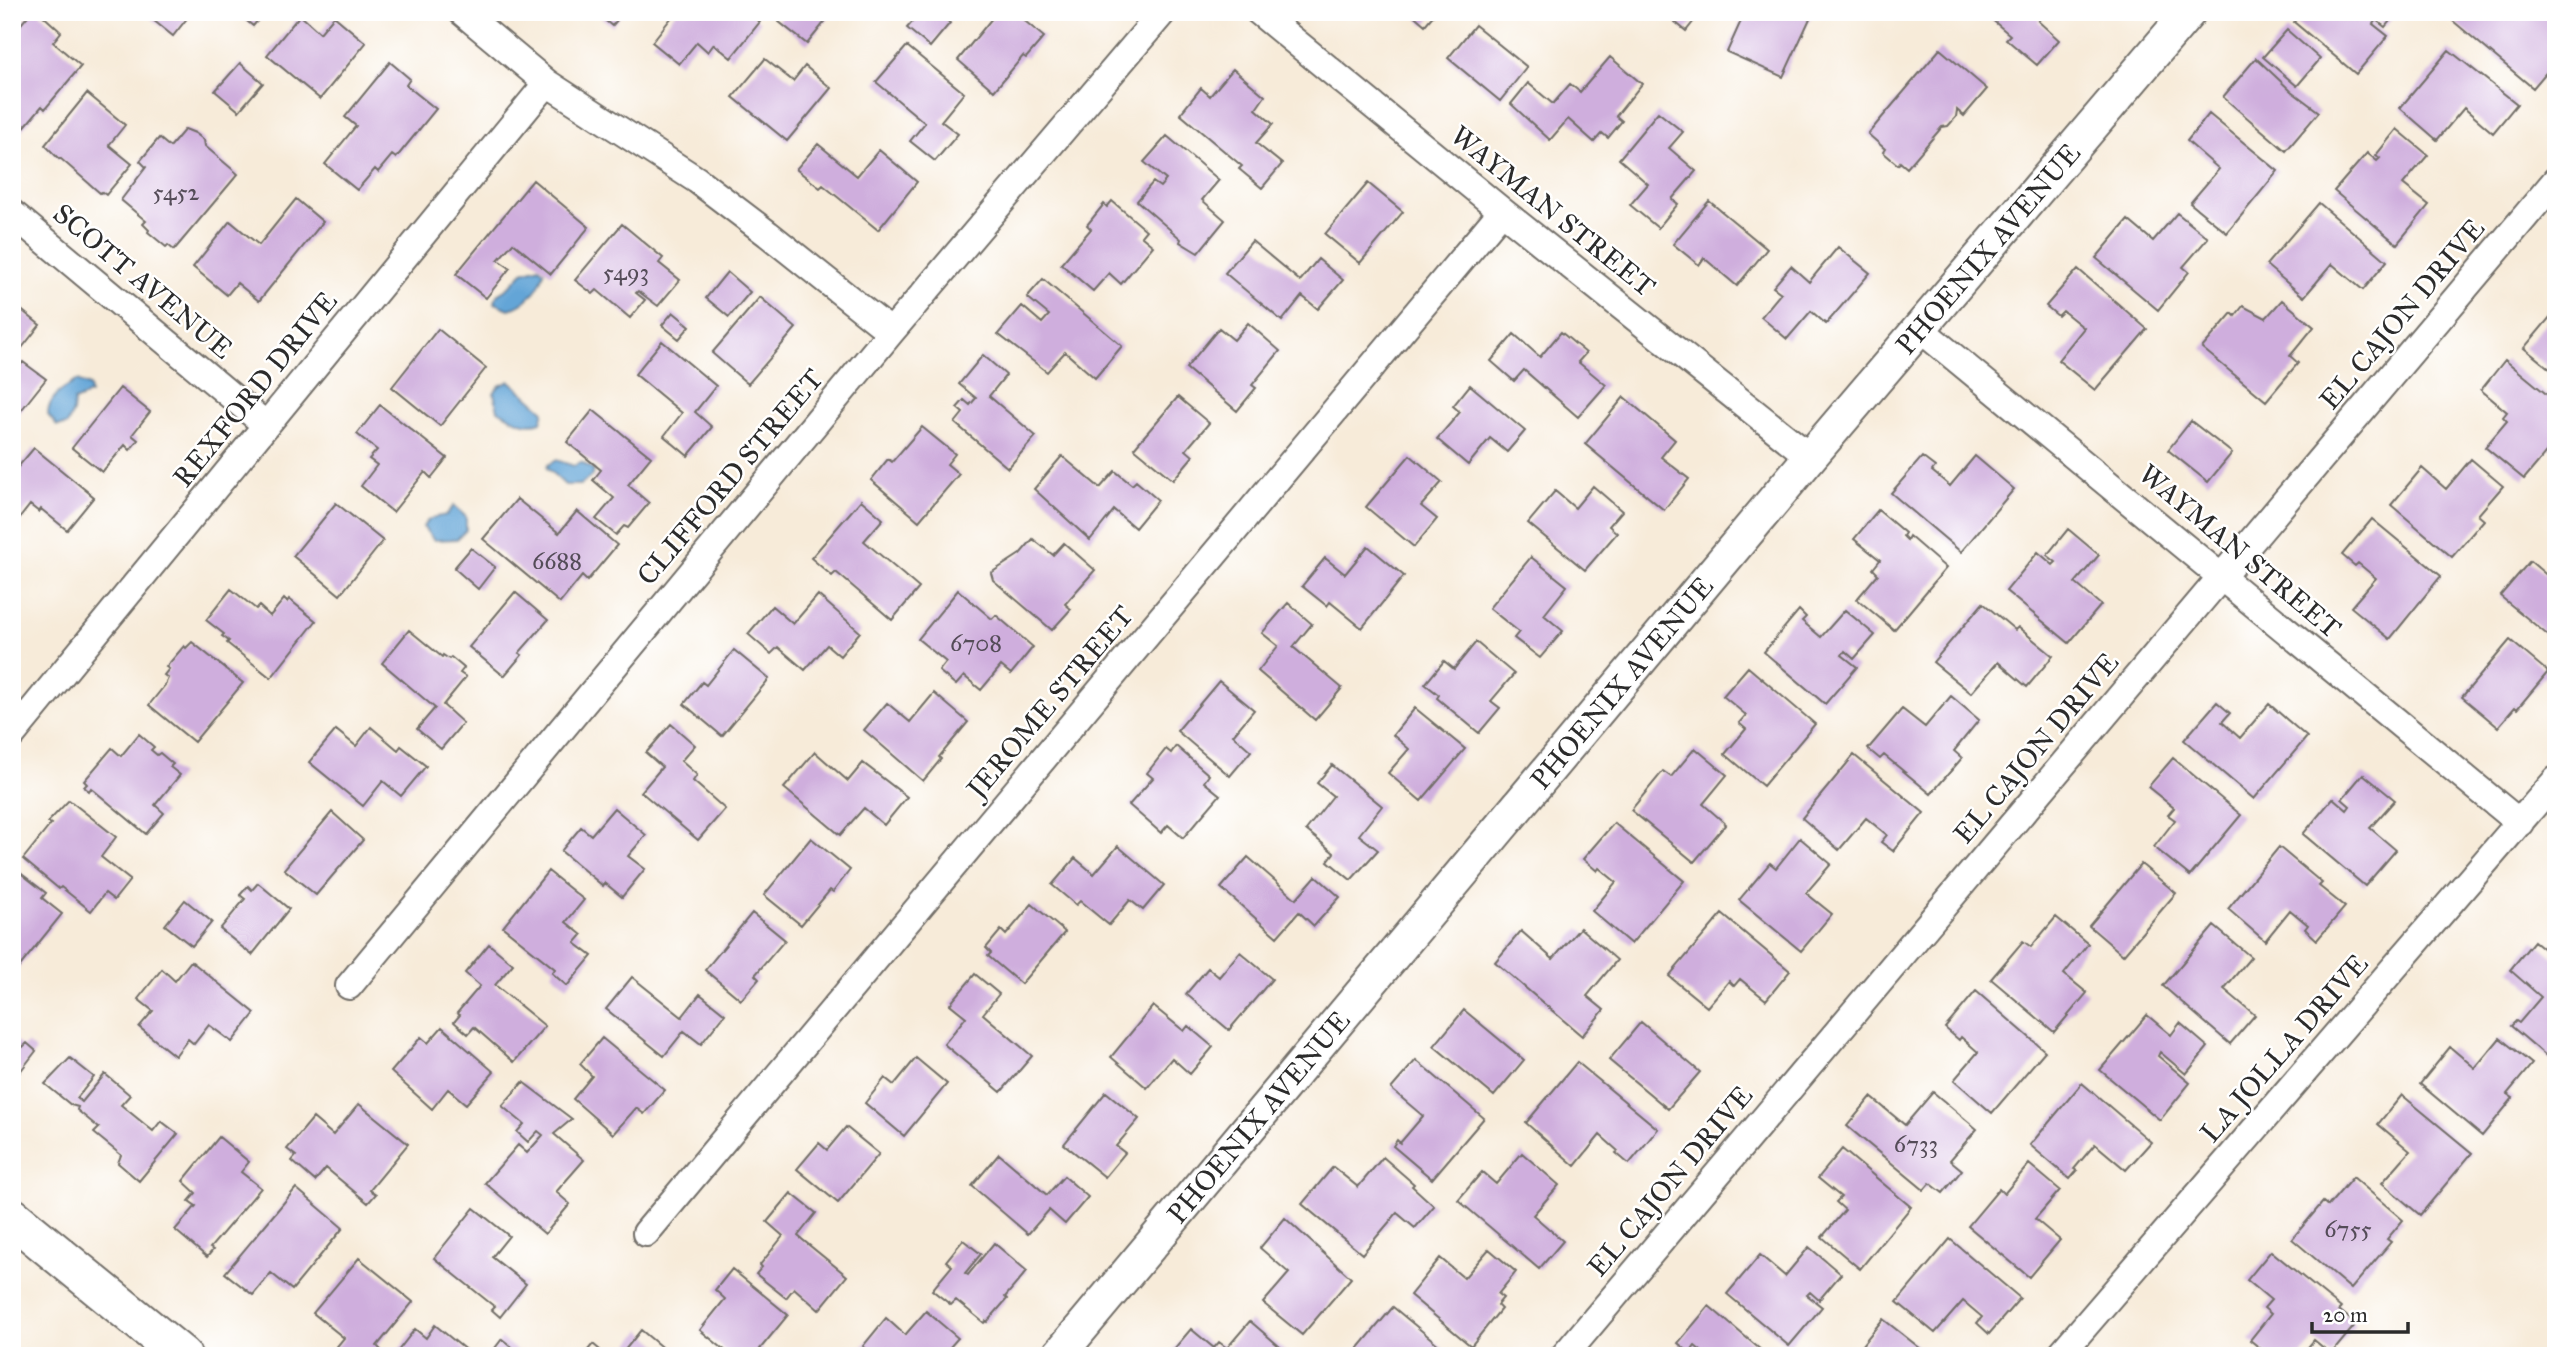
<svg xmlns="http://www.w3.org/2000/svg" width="2568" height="1368" font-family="'IM FELL Great Primer',serif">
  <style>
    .water { fill: #63a5d7; stroke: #476881; stroke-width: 2 }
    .building { fill: #cfaedd }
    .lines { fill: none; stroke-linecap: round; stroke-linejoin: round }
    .minor-casing { stroke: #726e68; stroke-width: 30 }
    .tertiary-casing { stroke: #726e68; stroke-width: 37 }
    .secondary-casing { stroke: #726e68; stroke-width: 42 }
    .minor { stroke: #fff; stroke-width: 26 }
    .tertiary { stroke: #fff; stroke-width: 33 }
    .secondary { stroke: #fff; stroke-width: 38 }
    .labels { text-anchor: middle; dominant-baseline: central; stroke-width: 5; stroke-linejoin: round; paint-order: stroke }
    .number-label { font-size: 24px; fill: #544c58 }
    .street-label { font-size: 28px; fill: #2b2b2b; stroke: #fff }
  </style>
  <rect width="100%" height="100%" fill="#fff"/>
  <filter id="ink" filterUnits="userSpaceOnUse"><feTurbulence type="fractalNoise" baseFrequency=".0143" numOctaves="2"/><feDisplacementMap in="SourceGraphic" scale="14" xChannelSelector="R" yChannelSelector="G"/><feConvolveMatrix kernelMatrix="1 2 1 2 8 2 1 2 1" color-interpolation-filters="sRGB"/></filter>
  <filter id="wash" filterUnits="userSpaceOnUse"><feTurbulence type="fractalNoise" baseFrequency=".00686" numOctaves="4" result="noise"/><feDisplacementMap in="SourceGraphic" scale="28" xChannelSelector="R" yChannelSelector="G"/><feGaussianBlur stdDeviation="1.57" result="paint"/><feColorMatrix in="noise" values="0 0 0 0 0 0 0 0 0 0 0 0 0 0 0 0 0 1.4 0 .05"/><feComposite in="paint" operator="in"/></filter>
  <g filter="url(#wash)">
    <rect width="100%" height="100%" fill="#f7ebd9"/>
    <path class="water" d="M539 267 544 271C542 287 525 306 509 309L495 303 497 295 508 288 523 272Z
      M77 381 89 386 90 394 74 401 73 412 67 425 57 426 48 415C48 398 63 388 77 381Z
      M510 381 544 411 541 422C525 428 512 418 498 410L494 393 499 386Z
      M556 460 574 466 581 462 594 470 592 476 580 485H565L547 468 548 465Z
      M454 506 466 517V530L457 539 434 540 423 527C429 516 436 518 446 515Z"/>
    <g id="blocks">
      <path class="building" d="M31 12H39L61 32 53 42 81 66 45 109 42 106 22 130 12 121V74L19 65 12 59V35Z
        M152 12H192L173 36 148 16Z
        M236 12H265L253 26Z
        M595 12H624L612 26Z
        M676 12H748L760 22 731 58 714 44 708 52 697 42 679 64 652 42Z
        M786 12H831L832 13 807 44 778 21Z
        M921 12H937L950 23 930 47 907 28Z
        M997 12H1014L1044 37 1026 58 1023 56 994 91 958 60Z
        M1410 12H1436L1425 25Z
        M1663 12H1701L1686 31Z
        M1745 12H1813L1783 77 1727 52Z
        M1983 12H2046L2038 21 2059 40 2037 65 2006 39 2010 35Z
        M2302 12H2397L2385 27 2376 20 2373 24 2388 36 2356 74 2294 22Z
        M2451 12H2556V61L2533 88 2447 16Z
        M300 15 320 33 334 16 366 43 320 99 267 55Z
        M1475 25 1527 67 1500 101 1448 58Z
        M2287 30 2320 59 2297 86 2263 57Z
        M907 46 964 93 941 121 958 134 935 161 910 141 925 123 876 82Z
        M1940 49 1987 89 1964 116 1957 110 1956 117 1948 126 1942 127 1907 168 1900 162 1898 165 1883 152 1885 149 1868 134Z
        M2449 50 2517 104 2493 133 2464 108 2437 140 2400 108Z
        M1610 57 1642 84 1616 116 1622 121 1608 138 1602 133 1594 142 1568 119 1550 140 1511 104 1528 83 1553 104 1570 84 1580 92Z
        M2256 58 2291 91 2319 112 2286 151 2223 97Z
        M765 59 793 81 805 66 831 88 787 141 733 97Z
        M390 62 410 79 406 85 436 109 396 158 392 155 378 172 375 169 357 190 325 164 356 126 345 117Z
        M240 63 263 83 239 111 215 91Z
        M1233 69 1265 96 1256 109 1273 124 1256 143 1282 164 1262 188 1239 169 1242 166 1180 114 1201 88 1210 96Z
        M87 93 125 125 109 145 132 164 106 195 102 192 100 193 60 158 59 159 45 145Z
        M1658 112 1683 132 1669 148 1696 171 1672 199 1678 204 1658 228 1630 205 1648 184 1619 159Z
        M2209 114 2278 171 2227 233 2190 203 2219 169 2187 141Z
        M185 129 195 133 204 140 205 146 238 174 174 250 168 245 166 247 148 232 149 230 143 224 146 221 121 200 146 167 140 161 159 138 170 147Z
        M2397 129 2428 155 2403 184 2429 205 2397 244 2334 191 2367 153 2377 161 2380 158 2376 155Z
        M1167 136 1219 180 1202 200 1225 220 1198 253 1180 242 1181 239 1137 201 1153 182 1160 187 1166 180 1144 162Z
        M818 144 857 176 879 150 917 182 878 230 823 185 820 188 796 169Z
        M533 180 589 227 551 274 513 243 498 260 510 268 486 298 456 274Z
        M1368 183 1403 212 1360 263 1325 234Z
        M296 199 323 222 259 301 237 283 227 295 193 267 230 221 259 245Z
        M1112 201 1146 230 1141 236 1153 246 1121 284 1109 273 1093 291 1061 264 1091 229 1087 225 1104 204 1107 207Z
        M1709 201 1767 249 1737 286 1704 258 1699 265 1673 244Z
        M2319 203 2387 261 2363 290 2332 264 2304 297 2266 265Z
        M2177 213 2208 238 2183 267 2189 272 2158 310 2096 258 2128 220 2153 241Z
        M622 224 663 258 659 263 680 280 658 306 638 291 636 293 645 300 630 318 597 290 593 294 575 280Z
        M1252 241 1300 281 1318 259 1343 280 1318 309 1302 296 1282 321 1225 273Z
        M1838 247 1870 273 1826 324 1811 311 1787 339 1761 317 1781 293 1773 287 1791 266 1809 282Z
        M2078 269 2147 329 2095 390 2058 360 2084 328 2063 311 2058 316 2046 306Z
        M727 272 750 292 729 317 706 298Z
        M1043 279 1122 346 1095 378 1065 352 1047 372 998 334 1022 306 1042 323 1049 315 1027 297Z
        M760 297 796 328 748 384 712 353Z
        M2282 300 2314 327 2290 356 2298 363 2266 401 2202 348 2232 313 2235 316 2243 306 2266 318Z
        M19 308 40 325 21 349 12 341V316Z
        M2556 310V374L2524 348Z
        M673 312 690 326 679 339 662 325Z
        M1248 323 1280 351 1252 385 1256 388 1237 411 1186 368 1219 328 1234 340Z
        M438 329 486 368 440 426 392 387Z
        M1561 332 1586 353 1578 362 1606 385 1578 417 1524 370 1514 381 1491 361 1514 334 1540 357Z
        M662 341 716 386 695 412 712 427 688 456 664 436 682 413 635 374Z
        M983 355 1006 375 989 396 1036 436 1008 468 955 423 963 413 957 408 964 400 970 405 976 398 959 384Z
        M2505 360 2556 402V441L2524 479 2485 447 2507 421 2503 417 2507 412 2481 390Z
        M23 362 46 379 19 413 12 408V376Z
        M1470 385 1525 431 1507 452 1490 438 1468 465 1437 439 1460 412 1453 406Z
        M120 388 150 412 132 435 138 440 130 450 125 445 102 472 72 448Z
        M1178 397 1209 423 1186 450 1193 456 1173 480 1134 448Z
        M1624 397 1675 440 1661 457 1689 479 1664 510 1585 444Z
        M380 405 447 458 431 478 425 472 393 512 361 486 377 465 369 459 377 450 357 434Z
        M593 410 651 457 628 485 649 503 628 528 624 526 616 535 596 519 614 498 593 480 601 470 567 442Z
        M2191 421 2232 453 2208 482 2168 450Z
        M922 427 955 454 947 464 959 474 919 521 871 480 888 459 892 462Z
        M34 448 94 497 67 530 41 509 39 512 30 505 15 524 12 522V474Z
        M1410 455 1442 482 1421 506 1437 519 1414 547 1366 507Z
        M1062 456 1100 488 1115 471 1132 485 1136 481 1158 500 1135 528 1114 510 1090 540 1034 489Z
        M1975 456 2014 489 1961 552 1891 493 1922 457 1935 467 1932 471 1950 486Z
        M2471 459 2503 486 2478 515 2484 520 2452 557 2391 505 2422 468 2446 489Z
        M1593 486 1622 511 1609 526 1617 533 1585 570 1528 523 1555 491 1575 508Z
        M517 499 559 533 577 511 617 545 587 581 582 576 560 603 483 539Z
        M861 500 883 519 864 541 919 588 892 620 836 572 832 576 811 558Z
        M336 503 383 541 340 595 293 556Z
        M1878 510 1905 533 1903 536 1907 540 1909 536 1946 568 1894 630 1857 599 1878 574 1873 569 1880 560 1854 539Z
        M2372 519 2441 576 2390 639 2351 607 2376 578 2358 563 2355 566 2342 555Z
        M2068 529 2099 555 2075 583 2101 605 2069 643 2006 591 2038 552 2053 565 2056 562 2047 555Z
        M1033 539 1053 555 1064 543 1095 570 1065 604 1071 609 1052 630 993 580 991 573 1020 554Z
        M1368 546 1404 576 1362 628 1330 602 1327 606 1302 586 1325 558 1345 574Z
        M471 548 495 567 478 589 454 568Z
        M1531 557 1567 586 1544 615 1563 631 1540 658 1514 638 1519 632 1489 608Z
        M2530 561 2556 583V642L2500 596Z
        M231 589 256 609 259 606 270 616 284 599 287 602 289 599 316 621 271 678 227 643 229 641 222 636 224 634 206 620Z
        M958 590 992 619 996 615 1033 647 1011 674 1001 666 981 690 964 676 956 685 939 671 946 662 918 639Z
        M515 592 548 620 519 653 522 655 504 676 469 647Z
        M818 595 860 632 840 656 827 645 805 670 778 647 771 654 748 634 772 606 793 624Z
        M1288 603 1312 624 1293 647 1342 688 1315 720 1258 671 1278 646 1262 633Z
        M1983 603 2015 630 2018 627 2053 656 2027 687 1998 662 1971 693 1933 662Z
        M1799 610 1806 617 1802 621 1821 637 1845 610 1875 635 1854 659 1845 651 1842 655 1857 667 1825 704 1764 652Z
        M409 630 442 657 443 655 449 659 451 657 464 668 460 673 466 677 443 705 463 723 441 749 417 729 435 708 382 663Z
        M2510 640 2548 672 2517 709 2515 707 2498 727 2462 697Z
        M192 642 243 683 194 742 149 705 165 685 168 678 164 675 169 669 166 667 184 646 186 648Z
        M1476 642 1514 674 1491 701 1500 708 1479 733 1437 698 1439 695 1425 684 1444 661 1454 669Z
        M734 650 769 679 722 736 684 704 702 682 706 685Z
        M1748 667 1815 724 1763 786 1725 754 1746 729 1739 723 1746 715 1723 696Z
        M1219 681 1254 710 1233 735 1251 751 1230 776 1177 731Z
        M934 693 968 722 939 757 941 759 923 781 864 730 887 703 910 722Z
        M1951 696 1979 720 1954 751 1962 758 1931 794 1884 755 1880 759 1868 749 1902 709 1925 727Z
        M2217 702 2230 713 2222 722 2240 738 2269 704 2307 737 2254 799 2184 740Z
        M1415 708 1465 749 1421 801 1388 773 1409 749 1393 735Z
        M671 724 695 745 681 761 697 775 693 781 725 809 698 840 641 792 662 767 646 753Z
        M371 727 398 750 401 746 426 766 401 796 383 781 363 806 309 762 336 730 356 746Z
        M139 734 154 747 151 750 157 755 160 753 173 764 170 767 180 775 155 805 164 813 146 834 91 788 89 791 84 787 87 784 84 781 112 748 121 756Z
        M1176 746 1209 775 1204 782 1220 795 1183 838 1168 825 1161 833 1129 805 1153 778 1147 773 1166 749 1171 753Z
        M1695 748 1727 775 1703 804 1726 824 1694 862 1631 810 1663 771 1671 777Z
        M815 752 848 781 863 763 907 797 884 825 864 808 840 835 784 788Z
        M1854 755 1924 813 1893 851 1881 842 1887 835 1866 818 1839 850 1802 818Z
        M2173 758 2241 815 2190 876 2154 847 2175 820 2168 815 2174 808 2148 787Z
        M1332 765 1382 806 1359 835 1378 850 1351 880 1328 861 1334 853 1306 830 1333 796 1317 783Z
        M2363 774 2395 800 2370 828 2396 850 2365 886 2303 834 2333 798 2347 810 2350 806 2342 799Z
        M69 800 116 837 101 857 130 880 114 900 105 893 91 911 61 887 59 889 23 859 51 824 48 822Z
        M614 808 646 835 628 856 645 869 622 897 605 883 603 886 561 851 581 827 591 835Z
        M332 812 363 840 316 895 284 869Z
        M1614 823 1684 881 1631 944 1592 911 1616 882 1599 868 1597 871 1583 859Z
        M811 838 850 870 833 892 830 890 801 925 764 895Z
        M1800 838 1831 864 1806 893 1832 914 1801 951 1739 900 1770 863 1776 868Z
        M1118 846 1164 885 1143 910 1130 900 1109 925 1080 901 1076 905 1052 885 1075 858 1094 874Z
        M2279 847 2322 883 2319 886 2345 907 2317 940 2305 929 2308 925 2290 910 2265 941 2228 909Z
        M1248 857 1296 899 1316 876 1340 897 1314 926 1299 912 1277 937 1221 888Z
        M2141 864 2176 893 2123 955 2089 926Z
        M14 868 46 893 42 898 62 914 16 971 12 968V871Z
        M548 871 584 900 566 922 582 935 575 943 592 956 567 986 552 973 555 969 503 927Z
        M258 883 289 909 252 955 220 929 245 899 240 895 248 886 252 890Z
        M185 900 212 922 192 946 165 925Z
        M1032 904 1065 932 1021 984 988 956 991 953 986 948 1001 930 1006 935Z
        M752 913 785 940 755 975 759 979 741 1000 705 970Z
        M1722 914 1790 971 1766 1000 1740 979 1734 986 1729 981 1707 1007 1669 976Z
        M2056 917 2088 944 2064 974 2087 993 2054 1032 1991 979 2023 941 2031 947Z
        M2214 926 2251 957 2224 989 2255 1015 2230 1044 2163 986Z
        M1580 928 1617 960 1587 996 1604 1010 1582 1036 1495 962 1521 931 1553 959Z
        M2534 941 2556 959V1054L2551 1060 2511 1026 2516 1021 2519 1023 2541 997 2510 970Z
        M489 944 513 964 495 985 545 1026 514 1062 474 1027 468 1034 454 1022 460 1015 457 1013 480 986 465 973Z
        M1240 952 1272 979 1229 1030 1186 994 1208 968 1219 977Z
        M191 961 255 1013 232 1042 209 1025 194 1044 188 1039 175 1056 139 1027 153 1011 138 999 162 969 175 981Z
        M975 974 999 994 983 1014 1032 1056 1001 1092 944 1044 966 1017 950 1004Z
        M632 977 682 1017 700 994 725 1014 701 1044 684 1031 664 1056 606 1009Z
        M1976 991 2045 1051 1992 1113 1954 1080 1978 1052 1961 1037 1959 1040 1945 1028Z
        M1153 1006 1184 1031 1188 1026 1213 1047 1190 1074 1172 1058 1147 1088 1111 1057Z
        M1464 1010 1524 1060 1494 1096 1434 1046Z
        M2147 1015 2171 1035 2180 1023 2208 1047 2186 1074 2160 1052 2158 1056 2190 1083 2160 1120 2100 1070Z
        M1641 1022 1700 1072 1668 1109 1609 1060Z
        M442 1027 494 1072 466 1104 448 1089 432 1109 391 1072 421 1037 428 1043Z
        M12 1038 23 1047 27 1043 36 1051 12 1082Z
        M602 1038 665 1090 644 1114 636 1108 613 1134 573 1099 592 1076 580 1064Z
        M2500 1038 2532 1064 2507 1094 2513 1098 2482 1136 2420 1084 2450 1047 2475 1068Z
        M70 1058 94 1077 77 1098 82 1102 105 1074 130 1095 121 1105 153 1131 161 1121 178 1134 139 1181 118 1163 121 1155 94 1133 99 1128 77 1110 78 1107 71 1105 45 1084Z
        M916 1058 947 1084 904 1136 865 1103 885 1078 894 1085Z
        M1416 1060 1484 1118 1432 1179 1393 1146 1397 1140 1400 1143 1423 1116 1391 1089Z
        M1577 1062 1658 1129 1629 1164 1616 1153 1618 1151 1600 1135 1575 1166 1526 1123Z
        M523 1082 572 1119 554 1134 584 1160 556 1192 570 1204 545 1234 485 1183 518 1145 527 1153 543 1135 538 1131 528 1142 517 1132 524 1124 502 1106Z
        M2082 1083 2151 1142 2126 1170 2095 1144 2074 1169 2077 1171 2070 1179 2030 1145Z
        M1106 1092 1139 1119 1116 1146 1125 1153 1105 1177 1064 1144Z
        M1933 1092 1977 1129 1950 1160 1962 1170 1943 1193 1930 1183 1924 1190 1847 1126 1871 1097 1905 1125Z
        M2402 1095 2472 1153 2420 1215 2382 1183 2410 1151 2378 1124Z
        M359 1104 408 1144 370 1190 376 1194 368 1203 326 1168 315 1181 292 1161 296 1156 287 1149 313 1118 333 1135Z
        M846 1127 879 1154 838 1203 797 1169 819 1143 827 1150Z
        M219 1137 249 1162 241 1172 261 1188 210 1248 213 1250 207 1257 175 1230 196 1206 189 1201 196 1193 183 1181Z
        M1842 1149 1911 1207 1860 1269 1822 1237 1845 1210 1836 1202 1841 1197 1818 1178Z
        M1522 1153 1559 1185 1533 1215 1563 1241 1539 1269 1458 1200 1482 1172 1496 1184Z
        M999 1154 1047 1195 1064 1176 1088 1197 1065 1224 1049 1210 1028 1234 972 1186Z
        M1383 1157 1414 1184 1412 1186 1434 1206 1415 1228 1397 1213 1362 1254 1302 1204 1333 1167 1358 1187Z
        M2029 1164 2060 1190 2035 1219 2060 1240 2029 1277 1968 1226 1999 1189 2004 1194Z
        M2353 1177 2403 1220 2387 1239 2391 1242 2351 1289 2292 1239 2323 1202 2328 1206Z
        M296 1188 343 1228 292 1290 271 1273 253 1295 225 1273Z
        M791 1193 816 1213 798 1236 847 1276 819 1310 794 1288 786 1298 756 1274 762 1267 760 1265 783 1236 767 1222Z
        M474 1208 509 1236 492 1257 526 1284 500 1317 492 1310 495 1307 434 1258Z
        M1285 1218 1351 1278 1302 1335 1263 1303 1289 1273 1260 1248Z
        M1950 1239 2020 1298 1989 1334 1977 1323 1982 1317 1963 1301 1935 1333 1897 1302Z
        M963 1240 981 1254 965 1273 968 1275 994 1243 1027 1271 1005 1297 1007 1299 987 1322 986 1321 984 1323 956 1300 951 1305 932 1290 952 1266 946 1261Z
        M1809 1247 1841 1274 1819 1300 1810 1292 1807 1295 1822 1307 1789 1346 1727 1294 1760 1255 1785 1276Z
        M1489 1249 1516 1272 1498 1294 1503 1298 1497 1305 1501 1309 1471 1346 1410 1295 1440 1258 1464 1278Z
        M2271 1251 2341 1308 2339 1310 2356 1324 2331 1354 2314 1340 2301 1356H2270L2250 1340 2271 1314 2264 1308 2271 1300 2247 1280Z
        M359 1258 413 1302 377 1346 382 1351 378 1356H329L344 1338 313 1313Z
        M732 1269 788 1315 760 1349 768 1356H732L700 1330 725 1299 715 1290Z
        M1709 1306 1768 1356H1707L1695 1346 1690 1353 1678 1343Z
        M1393 1307 1452 1356H1352Z
        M926 1311 958 1338 942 1356H875L863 1346 886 1318 905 1335Z
        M1883 1319 1921 1349 1916 1356H1853Z
        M1250 1321 1287 1353 1285 1356H1168L1191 1329 1214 1348 1219 1342 1227 1348Z
        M435 1325 473 1356H394L415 1329 426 1338Z
        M641 1330 672 1356H620Z
        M502 1339 517 1351 513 1356H489Z
        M593 1344 607 1356H583Z"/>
    </g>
  </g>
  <g filter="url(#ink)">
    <use href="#blocks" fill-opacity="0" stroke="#726e68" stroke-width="2"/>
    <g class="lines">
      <g class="minor-casing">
        <path id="minor" d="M462 12 547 83 697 180 768 234 891 332
          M1259 12 1502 211 1810 457
          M12 213 266 425
          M1920 329 2520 823
          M12 735 547 83
          M349 986 891 332 1163 12
          M646 1233 1502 211
          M1564 1356 2556 180
          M2059 1356 2556 780"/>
      </g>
      <g class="tertiary-casing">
        <g id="tertiary">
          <path id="s1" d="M1058 1356 1810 457 2189 12"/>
        </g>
      </g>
      <g class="secondary-casing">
        <path id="secondary" d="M12 1217 182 1356"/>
      </g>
      <use href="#minor" class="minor"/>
      <use href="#tertiary" class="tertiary"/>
      <use href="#secondary" class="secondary"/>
    </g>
  </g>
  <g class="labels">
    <g class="number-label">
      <text x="176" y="192">5452</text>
      <text x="626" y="272">5493</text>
      <text x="557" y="561">6688</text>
      <text x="976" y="643">6708</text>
      <text x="1916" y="1144">6733</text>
      <text x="2348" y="1229">6755</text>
    </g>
    <g class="street-label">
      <text transform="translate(1553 211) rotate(39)">WAYMAN STREET</text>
      <text stroke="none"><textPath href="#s1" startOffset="1446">PHOENIX AVENUE</textPath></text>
      <text transform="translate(143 281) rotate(40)">SCOTT AVENUE</text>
      <text transform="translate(2402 314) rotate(-50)">EL CAJON DRIVE</text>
      <text transform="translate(255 389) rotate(-51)">REXFORD DRIVE</text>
      <text transform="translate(730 477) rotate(-50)">CLIFFORD STREET</text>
      <text transform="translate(2240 551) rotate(40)">WAYMAN STREET</text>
      <text stroke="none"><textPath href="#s1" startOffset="878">PHOENIX AVENUE</textPath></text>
      <text transform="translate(1050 702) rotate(-50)">JEROME STREET</text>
      <text transform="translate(2036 748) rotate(-50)">EL CAJON DRIVE</text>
      <text transform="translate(2284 1048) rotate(-49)">LA JOLLA DRIVE</text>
      <text stroke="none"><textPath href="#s1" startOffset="312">PHOENIX AVENUE</textPath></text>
      <text transform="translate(1670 1181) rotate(-50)">EL CAJON DRIVE</text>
    </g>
  </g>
  <rect width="2568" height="1368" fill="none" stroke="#fff" stroke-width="42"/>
  <path d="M2312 1322v10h96v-10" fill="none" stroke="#2b2b2b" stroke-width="3.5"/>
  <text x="2323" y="1322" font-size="21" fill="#2b2b2b" stroke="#ffffff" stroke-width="5" paint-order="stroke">20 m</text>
</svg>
